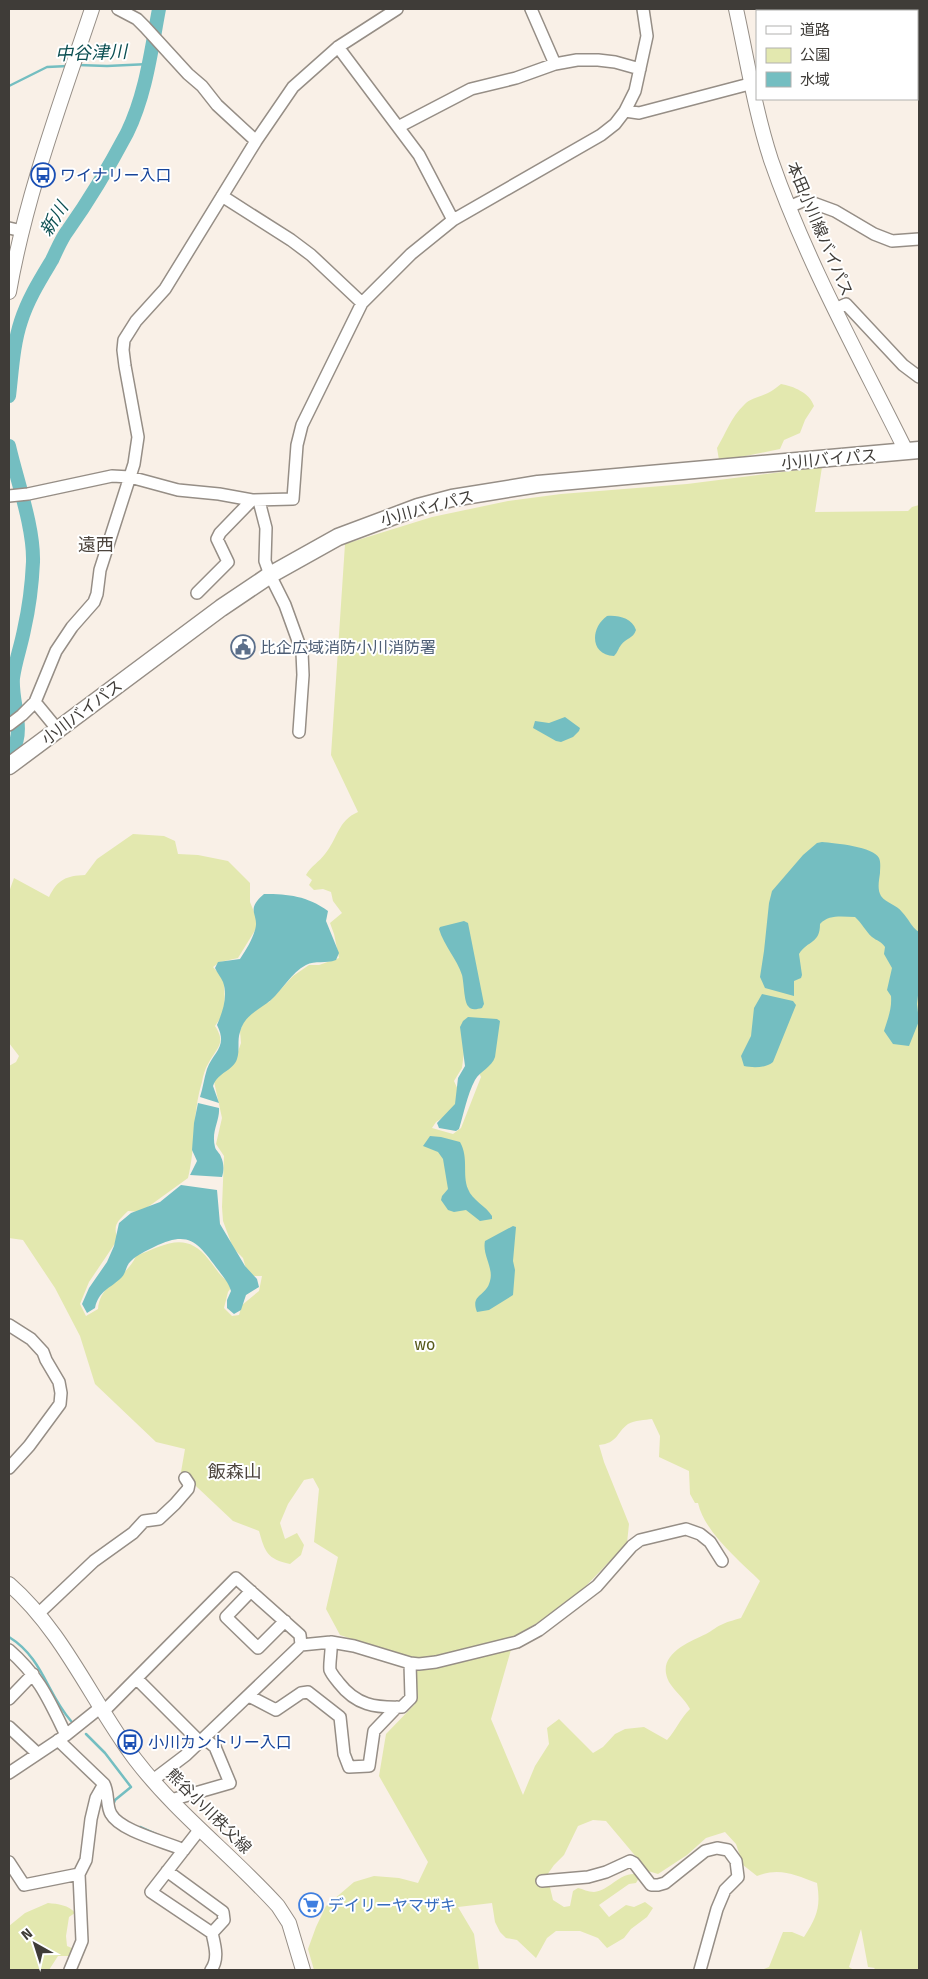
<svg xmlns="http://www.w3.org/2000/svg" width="928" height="1979" font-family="'Fira Sans','Noto Sans JP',sans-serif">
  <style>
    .green { fill: #e3e8af; fill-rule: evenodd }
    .water { fill: #74bec1 }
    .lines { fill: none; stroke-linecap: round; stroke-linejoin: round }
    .stream { stroke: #74bec1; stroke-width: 2.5 }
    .river { stroke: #74bec1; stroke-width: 14 }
    .minor-casing { stroke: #968e86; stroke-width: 14 }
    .major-casing { stroke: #968e86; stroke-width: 16 }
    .highway-casing { stroke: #968e86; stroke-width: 19 }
    .minor { stroke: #fff; stroke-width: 11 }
    .major { stroke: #fff; stroke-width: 14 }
    .highway { stroke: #fff; stroke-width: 16 }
    .labels { text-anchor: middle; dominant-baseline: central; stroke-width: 4; stroke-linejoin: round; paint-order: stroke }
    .transit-label { font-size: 16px; fill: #164399; stroke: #fff; text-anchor: start }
    .street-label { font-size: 16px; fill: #3f3c38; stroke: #fff }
    .service-label { font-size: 16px; fill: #4e5e75; stroke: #fff; text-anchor: start }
    .park-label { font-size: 16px; fill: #57591b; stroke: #fff }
    .shop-label { font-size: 16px; fill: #366cbe; stroke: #fff; text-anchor: start }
    .water-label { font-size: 18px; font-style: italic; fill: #0b4f52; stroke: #fff }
    .neighbourhood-label { font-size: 18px; fill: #4d453e; stroke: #fff }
  </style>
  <rect width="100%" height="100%" fill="#f9f0e7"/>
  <path class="green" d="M781 384C793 386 810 393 814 406L805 420 800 433 784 440 780 449 731 459 719 460 717 448C726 433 731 417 744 405 750 398 760 397 768 393 772 391 777 387 781 384Z
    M822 467 815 512 908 511 912 507 919 505V1969L873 1970 875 1968 868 1967 861 1929 849 1967 854 1970H761L769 1967 783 1932H792L804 1937C817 1917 821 1907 817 1883 795 1875 780 1867 757 1876L743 1865 736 1844 725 1832 706 1838 687 1855 658 1874 648 1871 606 1821 593 1820 578 1826 564 1855 554 1865 547 1875 553 1900 564 1907 570 1906 573 1891 578 1888C583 1889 588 1892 594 1892 610 1890 619 1873 635 1874L639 1878 636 1883 629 1884 599 1905 609 1917 626 1905 634 1907 645 1902 653 1908 647 1917 631 1929 624 1938 607 1948 598 1938 580 1931H556L547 1938 536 1958 517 1940 506 1938 500 1932 495 1922 492 1903 458 1907 474 1934 479 1970H314L308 1949 316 1927 326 1906 354 1882 374 1876 399 1878 418 1883 428 1862 379 1776 386 1734 415 1704V1673L381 1649 340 1635 326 1609 338 1557 314 1542 319 1489 313 1478 304 1480 288 1504 280 1523 285 1539 297 1533 304 1545 301 1555 290 1564C267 1559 265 1552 259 1531L233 1521 181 1472 185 1449 156 1442 95 1384 80 1336 55 1288 23 1240 9 1238V1066L16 1062 19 1056 9 1043V892L14 878 49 897C58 879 66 876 85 875L97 859 133 834 164 836 175 841 178 854 198 855 228 861 250 883V902L259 924 238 958 220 962 213 967 224 979 225 1011 215 1026C227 1044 216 1048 208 1064 205 1069 203 1076 202 1082 192 1114 196 1147 188 1178L141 1212 128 1211C118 1221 112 1225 118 1239L89 1282 80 1304 86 1316 98 1309C100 1283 126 1279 136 1256 165 1245 186 1230 209 1260 219 1272 219 1276 233 1285L228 1292 224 1308 232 1316 239 1315 242 1305 259 1291 262 1276H248L243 1258 233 1248 223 1221 222 1207 224 1156 216 1144 222 1118 213 1077 234 1063 241 1043 240 1031 245 1018 254 1007 269 1002 293 976 309 965H319L339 958 334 934 330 923 342 913 333 901 331 892 323 889 314 890 309 885 312 880 306 875C311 866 319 862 325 854 337 840 338 820 358 812L331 755 345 544 432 517 508 501 561 494 687 484ZM465 1044 481 1077 461 1128 453 1134 432 1128 436 1122 453 1111 460 1094 454 1081 462 1068ZM652 1419 660 1436 659 1457 689 1471 690 1494 695 1503H698C705 1533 739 1560 760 1581L741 1618C735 1620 729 1621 723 1624 717 1626 712 1631 706 1634 689 1642 655 1655 669 1682 675 1692 685 1699 690 1709 679 1720 677 1729 667 1740L644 1727 625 1729 615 1734 603 1747 593 1753 559 1719 547 1728 549 1744 535 1766 523 1795 491 1719 515 1636 542 1620 584 1588 627 1543 629 1524 604 1462 599 1445C618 1443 616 1433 628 1424 635 1420 645 1420 652 1419Z
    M48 1903C58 1904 69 1905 75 1913L69 1917 66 1936 67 1946 74 1949 72 1956H58L49 1970H9V1926L25 1913Z"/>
  <path class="water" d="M607 616C618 615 632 618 636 630 633 639 626 638 621 645 618 649 618 652 614 656 590 655 590 628 607 616Z
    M565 717 580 728 579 731 573 737 561 742 556 741 533 728 535 721 549 723Z
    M822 842C835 843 874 847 879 858 881 862 880 869 880 873 879 881 877 889 881 896 886 903 897 905 902 912 909 919 911 927 919 932V987L917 1004 919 1021 909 1046 893 1044 884 1031C888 1018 892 1009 891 996L887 990 892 968 884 954 885 947C881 941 877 941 872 937 866 932 862 923 855 917 843 917 829 914 820 924 820 944 808 940 799 954L802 975 801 978 794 981V996L765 988 760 977 764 951 769 903 772 891 803 855 817 843Z
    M264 894C289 894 307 896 328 911L326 921 339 953 336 960C326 964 315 960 306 965 291 973 283 989 271 1000 259 1010 244 1015 240 1032 237 1040 240 1051 237 1059 233 1071 218 1072 213 1086L219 1103 200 1097C203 1088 204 1078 207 1069 214 1051 228 1047 217 1025 223 1011 228 996 223 982 221 977 217 973 215 968L218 962 240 959C246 950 252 940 255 930 260 914 244 911 264 894Z
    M464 921 468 923 484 1004 482 1008C477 1009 471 1011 468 1006 464 1001 464 983 462 975 457 959 444 946 439 929L440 927Z
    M762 994 793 1001 796 1005 773 1062C766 1068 753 1068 744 1066L741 1056 751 1036 754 1008Z
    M468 1017 497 1019 500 1021 495 1057C492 1067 480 1071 475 1080 467 1095 464 1113 459 1129L456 1131 439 1128 437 1123 455 1104 458 1078 465 1066 460 1027 463 1021Z
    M198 1103 219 1108C220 1121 211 1131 215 1147 216 1151 220 1153 221 1157 224 1163 224 1171 222 1177L190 1175 197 1161 192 1150 194 1123Z
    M430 1136 441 1137 460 1142C469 1158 462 1174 468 1189 472 1200 486 1206 492 1216V1219L480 1221 466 1210 454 1212 448 1210 441 1200 442 1196 448 1189 443 1159 438 1152 423 1146Z
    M181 1185 217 1190 220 1224 245 1266 257 1279 259 1287 246 1295 241 1310 234 1314 227 1308V1300L231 1291C228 1282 224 1278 219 1271 198 1243 190 1229 154 1247 146 1251 137 1255 131 1261 126 1265 126 1273 122 1277 110 1289 99 1290 95 1308L87 1313 82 1304 89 1288 107 1262 114 1246 119 1223 131 1213 160 1202Z
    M513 1226 516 1227 513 1261 515 1270 513 1295 489 1310 477 1312C470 1294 486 1297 490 1281 494 1268 482 1255 485 1241Z"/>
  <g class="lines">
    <path class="stream" d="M78 65 107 66 149 64
      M9 86 47 67 68 66
      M9 1637C43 1658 47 1694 71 1721
      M86 1734 105 1753 131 1787 115 1800 113 1805
      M140 1827 158 1835"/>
    <path class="river" d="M9 396C12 371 13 345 21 321 28 299 40 280 52 260 57 250 61 239 68 230 90 199 109 167 127 133 146 94 151 51 159 9
      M9 446C17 481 34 527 33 562 32 584 29 608 24 630 21 646 15 662 13 678 11 701 25 729 13 749"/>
    <g class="minor-casing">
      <path id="minor" d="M118 9 137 19 145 27 188 74 202 86 217 105 256 141
        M531 9 555 64
        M820 11 822 9
        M338 47 419 155 453 220
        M625 111 639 113 757 82
        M398 127 471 89 516 78 555 64 577 60H598L615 62 640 69
        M222 196 291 240 311 255 362 303
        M789 207 805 200 835 211 874 234 892 241 919 239
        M9 228 22 231
        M835 309 846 304 903 365 919 377
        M9 496 28 494 112 476 130 477 178 490 219 494 252 500 293 499 297 445 302 425 362 303 411 254 453 220 601 135 615 124 625 111 635 91 647 36 643 9
        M259 501 266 528 265 561 270 575 285 605 302 652 303 675 299 732
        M197 593 228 562 217 539 220 533 252 500
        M35 702 58 730
        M9 725 22 715 35 702 56 651 72 627 94 602 97 594 100 570 134 464 138 437 125 366 123 350 124 340 136 321 165 289 256 141 293 87 338 47 397 9
        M9 1325 31 1339 43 1352 46 1360 59 1382 61 1393 60 1404 29 1446 9 1468
        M251 1591 226 1617 258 1648 285 1621
        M38 1614 94 1561 133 1533 144 1521 159 1519 175 1504 188 1489 189 1484 185 1478
        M331 1642C332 1650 329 1664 330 1670 332 1675 336 1679 339 1683 356 1705 375 1708 402 1707L411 1698 410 1663
        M9 1650C39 1676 49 1700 66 1735
        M137 1679 200 1742
        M249 1696 276 1710 301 1693 308 1692 340 1717 344 1754 349 1767 369 1766 374 1731 397 1707
        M9 1699 33 1674
        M104 1711 236 1578 300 1635 301 1645
        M9 1727 37 1753
        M58 1740 104 1784C109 1793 106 1806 111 1814 120 1831 166 1842 184 1850
        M9 1773 66 1735 101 1707
        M153 1780 186 1755 301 1645 331 1642 354 1646 410 1663 419 1664 436 1662 517 1642 539 1630 597 1586 632 1546 640 1540 686 1529 700 1534 710 1542 722 1561
        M171 1800 230 1783 215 1747 204 1738
        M200 1829 151 1892 212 1933C215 1946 219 1959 211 1970
        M9 1862 24 1885 79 1874
        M167 1871 223 1912 224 1920 212 1933
        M542 1881 588 1877 606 1872 630 1861 634 1863 651 1885H658L665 1883 705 1851 717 1848 728 1850 736 1861 738 1877 725 1890 717 1909 700 1970
        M70 1970 82 1941 79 1874 86 1860 91 1819 96 1798 104 1784"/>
    </g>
    <g class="major-casing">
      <path id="major" d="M736 9C747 59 755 111 771 160 806 261 859 356 906 451
        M9 292C26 195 61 102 92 9
        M9 1584C64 1632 92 1702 135 1759 177 1814 232 1855 278 1906L289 1923 303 1970"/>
    </g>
    <g class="highway-casing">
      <path id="highway" d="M9 766 221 608 270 575 338 537 418 507 452 498 538 484 919 450"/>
    </g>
    <use href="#minor" class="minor"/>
    <use href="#major" class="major"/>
    <use href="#highway" class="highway"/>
  </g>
  <defs>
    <g id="bus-ring" transform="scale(1.25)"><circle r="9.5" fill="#fff" stroke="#1a4fb4" stroke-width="1.5"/><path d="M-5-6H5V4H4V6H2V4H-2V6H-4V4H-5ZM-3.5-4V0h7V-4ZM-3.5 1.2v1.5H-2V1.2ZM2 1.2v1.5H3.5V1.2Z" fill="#1a4fb4"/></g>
    <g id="civic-ring" transform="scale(1.25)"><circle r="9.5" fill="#fff" stroke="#5c6f8a" stroke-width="1.5"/><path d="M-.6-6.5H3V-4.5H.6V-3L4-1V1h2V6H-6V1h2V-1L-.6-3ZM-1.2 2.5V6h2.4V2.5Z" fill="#5c6f8a"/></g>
    <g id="supermarket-ring" transform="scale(1.25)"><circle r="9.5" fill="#fff" stroke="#3f7fe0" stroke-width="1.5"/><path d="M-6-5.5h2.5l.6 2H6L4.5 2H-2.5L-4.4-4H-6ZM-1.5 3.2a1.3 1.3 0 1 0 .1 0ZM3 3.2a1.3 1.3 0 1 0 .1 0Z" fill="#3f7fe0"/></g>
  </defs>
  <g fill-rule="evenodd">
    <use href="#bus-ring" x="43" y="175"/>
    <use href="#civic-ring" x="243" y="647"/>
    <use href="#bus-ring" x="130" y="1742"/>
    <use href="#supermarket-ring" x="311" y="1905"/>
  </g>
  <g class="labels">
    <g class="transit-label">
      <text x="60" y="175">ワイナリー入口</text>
      <text x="148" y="1742">小川カントリー入口</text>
    </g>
    <g class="street-label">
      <text transform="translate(820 229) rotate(67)">本田小川線バイパス</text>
      <text transform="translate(829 459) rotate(-5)">小川バイパス</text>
      <text transform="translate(427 508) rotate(-15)">小川バイパス</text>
      <text transform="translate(82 712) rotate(-37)">小川バイパス</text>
      <text transform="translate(209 1811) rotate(45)">熊谷小川秩父線</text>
    </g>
    <g class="service-label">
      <text x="260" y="647">比企広域消防小川消防署</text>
    </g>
    <g class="park-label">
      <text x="425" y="1344">wo</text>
    </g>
    <g class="shop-label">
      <text x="328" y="1905">デイリーヤマザキ</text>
    </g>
    <g class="water-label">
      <text transform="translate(91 53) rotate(-2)">中谷津川</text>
      <text transform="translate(54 219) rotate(-58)">新川</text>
    </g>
    <g class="neighbourhood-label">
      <text x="96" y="545">遠西</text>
      <text x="235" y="1472">飯森山</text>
    </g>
  </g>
  <rect width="928" height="1979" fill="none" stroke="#3f3c38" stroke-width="20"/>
  <rect x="756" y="10" width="162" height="90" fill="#ffffff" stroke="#b2b1af"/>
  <rect x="766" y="26" width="25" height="8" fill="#ffffff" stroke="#b2b1af"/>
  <text x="800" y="35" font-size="15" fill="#3f3c38">道路</text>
  <rect x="766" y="48" width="25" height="15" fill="#e3e8af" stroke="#b2b1af"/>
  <text x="800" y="60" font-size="15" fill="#3f3c38">公園</text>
  <rect x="766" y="72" width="25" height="15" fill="#74bec1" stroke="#b2b1af"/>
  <text x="800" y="85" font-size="15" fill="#3f3c38">水域</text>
  <g transform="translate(35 1944) rotate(321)" stroke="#ffffff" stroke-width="4" paint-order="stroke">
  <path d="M0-4L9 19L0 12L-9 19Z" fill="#3f3c38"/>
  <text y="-8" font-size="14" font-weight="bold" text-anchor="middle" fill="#3f3c38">N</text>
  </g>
</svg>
